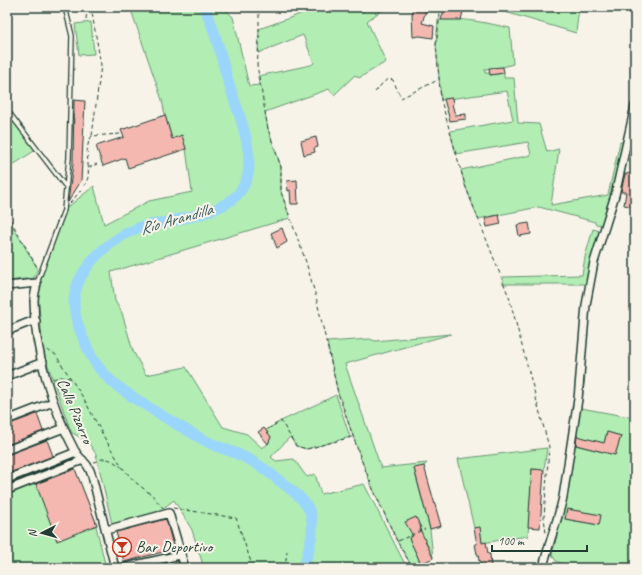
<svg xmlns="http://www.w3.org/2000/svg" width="642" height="575" font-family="Caveat,sans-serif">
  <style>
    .green { fill: #b2edb3; stroke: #689574; fill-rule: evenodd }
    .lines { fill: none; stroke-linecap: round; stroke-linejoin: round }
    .river { stroke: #9ad6fb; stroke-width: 11 }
    .building { fill: #f4b8b1; stroke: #1f3d34 }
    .lane-casing { stroke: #1f3d34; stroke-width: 6 }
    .street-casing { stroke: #1f3d34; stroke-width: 10 }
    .path { stroke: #1f3d34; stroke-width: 1; stroke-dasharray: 4 3; stroke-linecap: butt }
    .lane { stroke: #f7f3e8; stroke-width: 3.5 }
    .street { stroke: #f7f3e8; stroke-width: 7 }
    .labels { text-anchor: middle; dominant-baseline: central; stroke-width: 4; stroke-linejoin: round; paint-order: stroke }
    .street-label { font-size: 16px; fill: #1f3d34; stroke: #f7f3e8 }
    .poi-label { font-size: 16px; fill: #1f3d34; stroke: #f7f3e8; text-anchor: start }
    .water-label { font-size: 17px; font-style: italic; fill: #385c5c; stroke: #f7f3e8 }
  </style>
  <rect width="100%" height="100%" fill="#f7f3e8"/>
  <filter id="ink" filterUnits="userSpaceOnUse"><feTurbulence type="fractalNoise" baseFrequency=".025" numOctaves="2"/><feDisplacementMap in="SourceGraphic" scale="8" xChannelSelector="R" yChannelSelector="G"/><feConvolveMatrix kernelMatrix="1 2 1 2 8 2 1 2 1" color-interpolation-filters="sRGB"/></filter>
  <g filter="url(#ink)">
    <path class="green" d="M130 7H223L233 17 249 86 259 85 258 76 311 65 314 63 303 35 258 53 259 29 295 16 316 7H358L362 12 370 7 385 8 367 21 386 62 359 78 355 75 334 95 329 89 265 112 268 129 281 167V192L290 218 111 272 115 301 122 313 133 351 146 375 186 367 223 427 247 434 262 448 268 444 271 437 266 430 281 421 336 395 350 437 307 449 296 446 290 437 271 457 276 461 294 459 303 472 307 477 315 474 321 494 364 484 407 568H204L192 530 174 500 150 518 112 524 96 454 88 442 71 432 43 351 37 283 64 210 94 186 104 224 149 201 192 192 186 149 182 136 172 139 165 115 162 100Z
      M488 7H579L576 33Z
      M438 20C456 16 492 24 510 28L513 64 503 67 485 69V73H489L490 75 504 73V78H514L518 123 539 124 547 152 559 149 551 205 608 195 620 142H624L613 195 602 225 595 224V222L539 207 478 219 465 185 461 170 531 155 528 142 456 154 450 131 513 120 507 91 441 100 436 45Z
      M91 22 94 54 79 55 75 24Z
      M7 110 37 149 7 169Z
      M7 217 38 269 34 278 7 281Z
      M593 229 600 231 590 284H503V277L582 275 585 257Z
      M451 334 345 364 381 468 427 463 424 466 414 469 430 529 433 558 421 532 409 538 421 564 413 568 398 543 373 489 361 459 338 393 327 342 370 339 375 341Z
      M583 375 585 376 581 408 635 418V568H571L556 561 552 555 566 498ZM607 432 621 436 615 455 575 445 577 437 604 443ZM567 509 600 515 599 525 565 519Z
      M547 448 544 470 532 469 528 536 482 543 480 528H474L458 459Z
      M67 459H70V463L7 488V482Z
      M74 468 97 525 96 526 106 568H7V495Z"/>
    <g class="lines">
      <path class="river" d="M204 7C217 32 221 60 230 87 238 112 249 137 249 164 249 173 246 183 241 190 229 210 187 218 166 222 157 224 147 225 138 228 118 236 98 251 86 269 74 286 71 302 77 322 82 336 88 353 97 365 109 382 125 392 142 403 164 417 185 430 208 442 219 448 233 451 244 457 257 463 270 473 281 482 291 490 303 497 309 510 317 528 308 550 304 568"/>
    </g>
    <path class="building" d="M414 7H427L422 23 434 26 433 38 420 36 413 37 412 14Z
      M445 7H464L461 20H441Z
      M503 67 504 73 490 75 489 68Z
      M452 98 453 104H452L455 115 466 114V119L450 121 444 99Z
      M74 100 85 101 81 181 68 202 73 164Z
      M165 115 172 139 182 135 186 149 128 168 125 158 103 166 96 146 124 137 121 130Z
      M316 137 318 147 314 148 315 152 304 155 301 141Z
      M635 173V207L624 205 626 192H621L625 174Z
      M297 180 298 204H291L290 190 288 191 287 181Z
      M499 215 501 224 487 227 485 218Z
      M529 223 531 234 519 236 517 225Z
      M282 228 287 242 277 248 271 233Z
      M37 414 43 431 7 445V425Z
      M264 428 271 437 268 444 258 432Z
      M607 432 621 436 615 455 576 445 577 436 604 443Z
      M47 440 53 456 7 474V455Z
      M424 466 441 526 430 529 414 468Z
      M75 469 97 525 57 541 36 484Z
      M532 469 544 470 540 528 528 527Z
      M567 509 601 515 599 525 565 519Z
      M416 517 421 528 420 529 433 558 421 564 409 538 413 536 405 522Z
      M166 519 174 549 124 562 116 532Z
      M480 527 482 543 486 542 488 554H490L491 568H481L480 560 479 561 478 554H477L475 544H477L474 528Z
      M178 561 180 568H156L155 566Z"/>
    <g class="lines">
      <g class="lane-casing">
        <path id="lane" d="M7 110 66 187
          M37 283 64 210 69 158 72 36 65 7"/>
      </g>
      <g class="street-casing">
        <path id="street" d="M7 286 37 283C36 289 34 295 34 301 34 350 52 408 75 451 78 456 83 460 87 465 89 468 91 472 92 476L115 568
          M7 331 32 321H36
          M7 376 43 362
          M7 420 53 402
          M7 450 64 428
          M7 479 76 452
          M7 490 83 460
          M106 530 169 513 185 568
          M122 568 180 555
          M543 568C548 544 558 521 563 497L578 399 586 305 594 262 615 195 635 106"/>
      </g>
      <path class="path" d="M91 7 101 65 92 136
        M259 7V46L257 65 268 129 281 167V192L306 262 316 297 338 393 361 459 373 489 398 543 413 568
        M441 7 436 45 441 100 465 185 509 297 549 447 544 517 546 534
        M86 19 87 10 90 7
        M375 92C380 87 385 77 393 80L401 98 438 80
        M88 168 97 164
        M70 203C76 196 86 186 88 177 90 163 83 147 92 136L120 134
        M7 214 37 267
        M47 350 55 354 84 399 104 437 122 467 134 481 153 496 163 508
        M53 379 60 377 70 378
        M268 429 281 421 296 446 307 449 352 437
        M94 462C106 456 111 459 121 467
        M173 508 236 518 253 568
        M398 541 425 529
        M285 568 287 551"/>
      <use href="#lane" class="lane"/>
      <use href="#street" class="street"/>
    </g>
  </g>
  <defs>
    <g id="bar-ring" transform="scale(1)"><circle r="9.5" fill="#f7f3e8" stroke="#c8321e" stroke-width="1.5"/><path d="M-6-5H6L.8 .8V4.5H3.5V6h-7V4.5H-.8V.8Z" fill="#c8321e"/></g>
  </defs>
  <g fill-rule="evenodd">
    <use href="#bar-ring" x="122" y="547"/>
  </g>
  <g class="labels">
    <g class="street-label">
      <text transform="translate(75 411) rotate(67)">Calle Pizarro</text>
    </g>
    <g class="poi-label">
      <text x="136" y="547">Bar Deportivo</text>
    </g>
    <g class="water-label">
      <text transform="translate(176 219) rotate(-16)">Río Arandilla</text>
    </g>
  </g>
  <rect width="642" height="575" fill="none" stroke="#f7f3e8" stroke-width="24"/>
  <rect x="12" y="12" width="618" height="551" fill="none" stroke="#1f3d34" stroke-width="1.5" filter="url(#ink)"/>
  <g transform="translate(42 533) rotate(264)" stroke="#f7f3e8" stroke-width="3" paint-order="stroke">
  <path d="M0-3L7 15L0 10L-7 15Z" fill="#1f3d34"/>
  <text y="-6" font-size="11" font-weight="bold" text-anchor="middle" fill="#1f3d34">N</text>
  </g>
  <path d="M492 545v6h95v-6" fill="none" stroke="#1f3d34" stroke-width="2"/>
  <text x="498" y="545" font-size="12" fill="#1f3d34" stroke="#f7f3e8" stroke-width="3" paint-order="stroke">100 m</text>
</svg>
